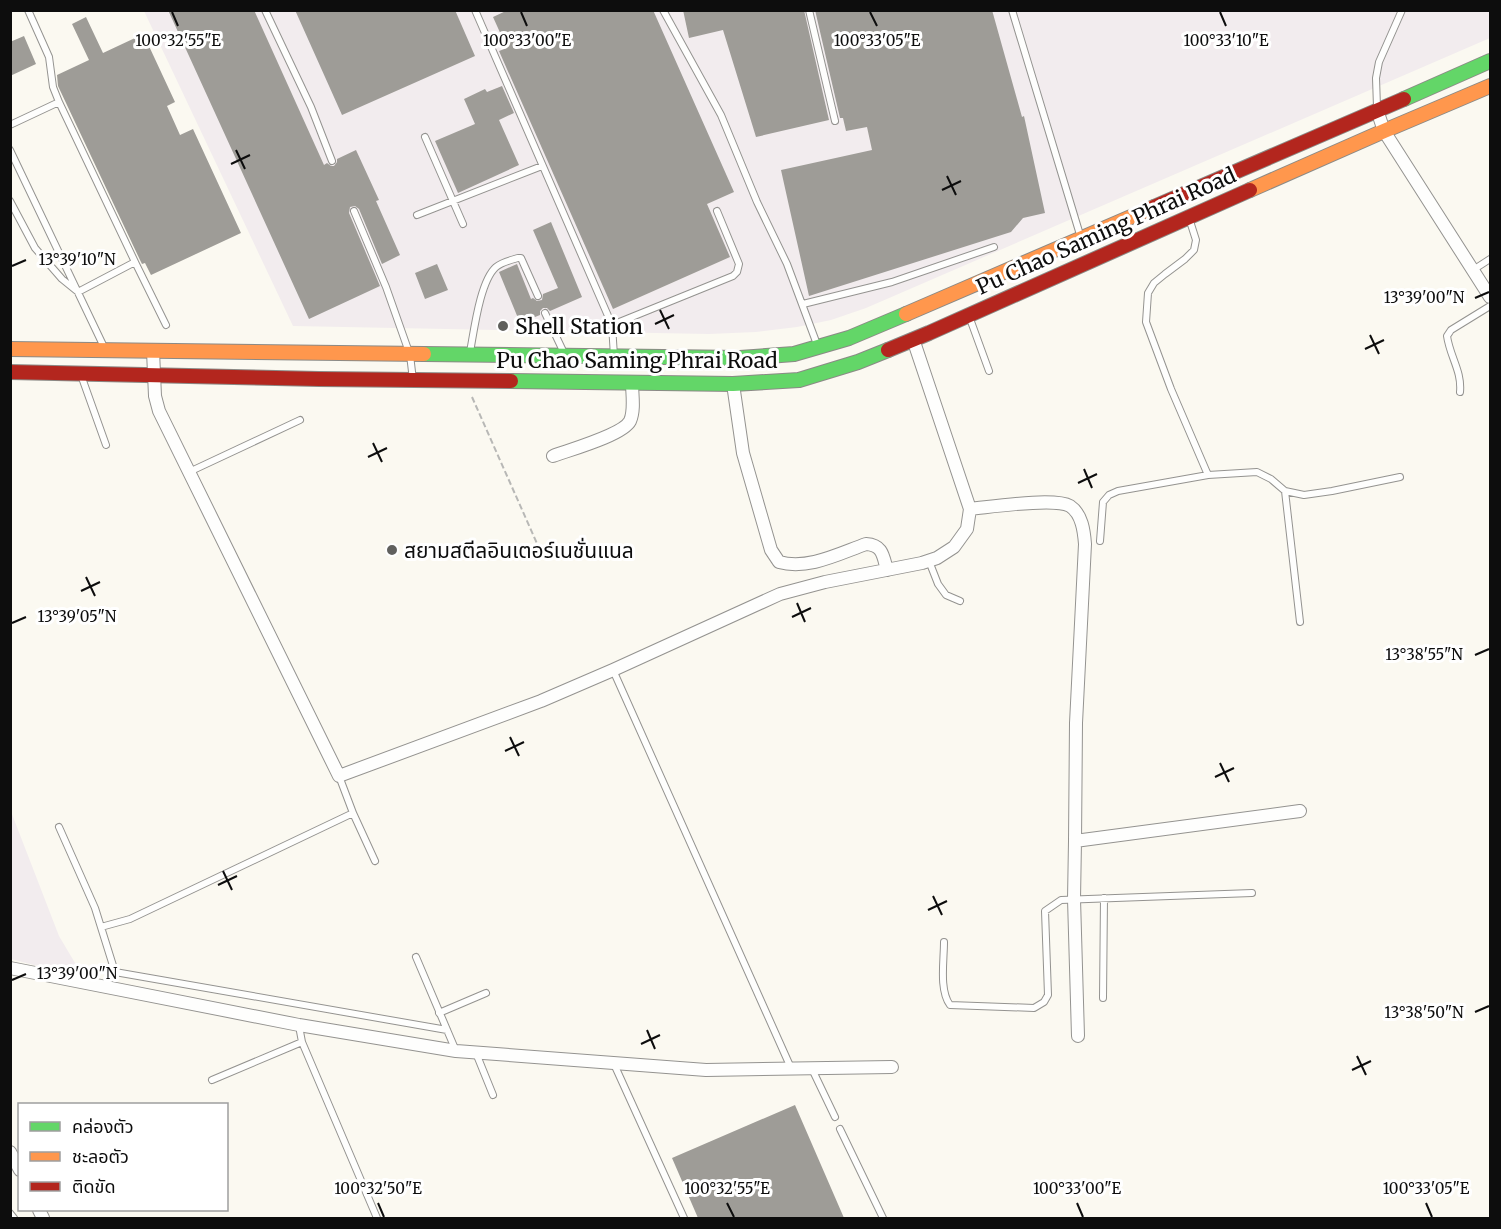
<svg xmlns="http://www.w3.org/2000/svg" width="1501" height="1229" font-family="Merriweather,'Noto Sans Thai',serif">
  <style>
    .industrial { fill: #f2ecee }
    .building { fill: #9e9c97 }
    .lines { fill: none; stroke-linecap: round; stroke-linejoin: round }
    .lane-casing { stroke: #949390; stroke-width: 8 }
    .street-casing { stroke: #949390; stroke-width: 14 }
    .fast-casing { stroke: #8b8a86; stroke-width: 16 }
    .slow-casing { stroke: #8b8a86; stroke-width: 16 }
    .jam-casing { stroke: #8b8a86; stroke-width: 16 }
    .path { stroke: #b8b8b6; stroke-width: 2; stroke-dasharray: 6 3; stroke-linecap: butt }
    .lane { stroke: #fefefd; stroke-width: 6 }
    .street { stroke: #fefefd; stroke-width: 12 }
    .fast { stroke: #63d668; stroke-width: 14 }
    .slow { stroke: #ff974d; stroke-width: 14 }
    .jam { stroke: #b3261e; stroke-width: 14 }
    .ticks { fill: none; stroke: #0d0d0d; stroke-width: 2 }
    .poi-dot { fill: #60605d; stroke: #fff; stroke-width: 2 }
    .labels { text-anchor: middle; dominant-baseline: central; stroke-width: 6; stroke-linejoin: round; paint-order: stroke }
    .street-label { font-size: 21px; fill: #0d0d0d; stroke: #fff }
    .poi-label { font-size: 21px; fill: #0d0d0d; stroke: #fff; text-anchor: start }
    .ticks-label { font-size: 15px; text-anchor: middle; fill: #0d0d0d; stroke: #fff; stroke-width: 6; stroke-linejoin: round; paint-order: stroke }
  </style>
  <rect width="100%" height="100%" fill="#fbf9f1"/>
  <path class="industrial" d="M1490 10V38L866 308 831 320 797 327 756 332 709 334 293 326 144 11Z
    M10 809 59 936 84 978 11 959Z"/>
  <path class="building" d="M168 10H254L324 165 327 163 331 166H334L337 162V159L356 150 379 200 376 201 400 255 382 264 359 209 355 206 350 207 349 213 380 286 309 319Z
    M295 10H455L475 56 342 115Z
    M508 10H653L734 192 707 204 730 257 613 309 499 51 507 48 493 17Z
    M683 10H804L829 120 756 137 723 30 689 38Z
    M815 10H992L1022 117 1024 116 1045 213 1023 218 1011 232 809 296 781 170 872 150 867 127 846 131 843 118H840Z
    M86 17 103 53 135 38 140 48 148 44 175 102 167 106 180 135 193 129 241 233 151 275 145 263 142 264 140 260 58 86 57 75 89 60 72 24Z
    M24 36 36 64 10 76V42Z
    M502 86 514 113 499 120 519 165 458 193 435 141 475 124 464 99 485 89 487 92Z
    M551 222 582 297 550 311 547 308H543L540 311V315L520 323 499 272 517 264 531 299 533 298 537 301 542 300 543 294 558 288 533 230Z
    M437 264 448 290 425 299 415 273Z
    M795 1105 844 1218H698L672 1158Z"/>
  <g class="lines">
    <g class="lane-casing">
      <path id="lane" d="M265 10 311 107 332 161
        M475 10 612 325 614 356
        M663 10 721 115 757 202 787 264 818 347
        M809 10 835 121
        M1012 10 1081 238
        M1377 107 1376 78 1379 62 1402 10
        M10 125 59 102
        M425 137 463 224
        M10 150 104 347
        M10 201 35 248 62 279 78 292 135 262 59 102 53 87 49 57 28 10
        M354 211 386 287 410 355 413 380
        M417 215 542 166
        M1189 218 1196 240 1194 250 1185 259 1165 274 1154 283 1148 293 1146 322 1171 389 1208 475
        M135 262 166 325
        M1473 270 1490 259
        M803 304 892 282 994 247
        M545 313 564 353
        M969 316 989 371
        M612 325 733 276 737 272 739 264 717 211
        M470 352C474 331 480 281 496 267 502 262 511 260 518 258H521L538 296
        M81 375 106 445
        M1460 392C1462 371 1450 357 1447 336L1451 330 1490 306
        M189 472 300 420
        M1285 491 1300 622
        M1100 541 1103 502 1109 495 1118 491 1208 475 1257 472 1271 479 1285 491 1304 495 1332 491 1400 477
        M929 561 938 584 946 595 960 601
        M613 670 791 1068
        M339 776 353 813
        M59 827 95 908 115 972 447 1030
        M101 927 130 919 353 813 375 861
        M944 942C944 961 939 990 950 1005L1034 1008 1044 1002 1048 995 1045 911 1061 900 1252 893
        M416 957 456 1051
        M1103 998 1104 898
        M439 1013 486 993
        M299 1026 302 1042 377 1218
        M476 1053 493 1095
        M614 1064 684 1218
        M812 1069 835 1117
        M212 1080 302 1042
        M840 1129 883 1218
        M10 1213 14 1218"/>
    </g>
    <g class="street-casing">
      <path id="street" d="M1377 110 1384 131 1490 297
        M153 351 155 396 159 411 339 776 541 701 613 670 780 594 825 582 922 563 937 558 954 547 967 529 970 509 913 339
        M733 384 743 453 771 550 779 562C808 570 838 554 866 544 883 545 883 556 887 570
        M553 456C569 450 623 435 630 421 635 410 632 394 632 383
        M970 509C991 507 1054 497 1070 506 1082 514 1084 531 1085 544L1076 723 1075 841 1074 899 1078 1036
        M1075 841 1300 811
        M10 968 299 1025 456 1051 706 1070 892 1067
        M10 1152 20 1170
        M39 1210 43 1218"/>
    </g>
    <g class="fast-casing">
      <path id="fast" d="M1404 99 1490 61
        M424 354 740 358 794 354 849 338 906 314
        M511 381 733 384 799 380 858 362 888 350"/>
    </g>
    <g class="slow-casing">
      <path id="slow" d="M1250 190 1384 131 1490 86
        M906 314 1154 207
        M10 349 424 354"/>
    </g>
    <g class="jam-casing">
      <path id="jam" d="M1154 207 1404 99
        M888 350 929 333 1250 190
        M10 372 319 379 511 381"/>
    </g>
    <path class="path" d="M472 397 543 557"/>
    <use href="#lane" class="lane"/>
    <use href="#street" class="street"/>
    <use href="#fast" class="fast"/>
    <use href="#slow" class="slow"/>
    <use href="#jam" class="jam"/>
  </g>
  <path class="ticks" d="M172 12 178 26M521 12 527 26M870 12 877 26M1220 12 1226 26M236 150 245 169M231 164 250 155M947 176 956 195M942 190 961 181M12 266 26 260M1475 298 1489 292M660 310 669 329M655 324 674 315M1370 335 1379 354M1365 349 1384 340M373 443 382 462M368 457 387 448M1084 469 1092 488M1078 483 1097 474M86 577 95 596M81 591 100 582M797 603 805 622M792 617 811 608M12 623 26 617M1475 655 1489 649M510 737 519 756M505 751 524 742M1220 763 1229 782M1215 777 1234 768M223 871 232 890M218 885 237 876M933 896 942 915M928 910 947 901M12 980 26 974M1475 1012 1489 1006M647 1030 655 1049M641 1044 660 1035M1357 1056 1366 1075M1352 1070 1371 1061M378 1203 384 1217M727 1203 734 1217M1077 1203 1083 1217M1426 1203 1432 1217"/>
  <g class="poi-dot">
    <circle cx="503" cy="326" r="6"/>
    <circle cx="392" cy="550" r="6"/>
  </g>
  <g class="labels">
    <g class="street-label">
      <text transform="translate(1106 231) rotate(-24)">Pu Chao Saming Phrai Road</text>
      <text x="637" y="360">Pu Chao Saming Phrai Road</text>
    </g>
    <g class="poi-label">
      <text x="515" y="326">Shell Station</text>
      <text x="404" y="550">สยามสตีลอินเตอร์เนชั่นแนล</text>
    </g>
  </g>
  <g class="ticks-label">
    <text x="178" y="46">100°32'55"E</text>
    <text x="527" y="46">100°33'00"E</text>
    <text x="877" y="46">100°33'05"E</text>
    <text x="1226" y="46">100°33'10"E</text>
    <text x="77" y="265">13°39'10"N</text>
    <text x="1424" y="303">13°39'00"N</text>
    <text x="77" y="622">13°39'05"N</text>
    <text x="1424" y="660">13°38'55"N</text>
    <text x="77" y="979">13°39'00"N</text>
    <text x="1424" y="1018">13°38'50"N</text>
    <text x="378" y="1194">100°32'50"E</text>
    <text x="727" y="1194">100°32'55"E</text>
    <text x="1077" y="1194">100°33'00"E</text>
    <text x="1426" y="1194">100°33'05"E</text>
  </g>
  <rect width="1501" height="1229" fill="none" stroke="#0d0d0d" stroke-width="24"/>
  <rect x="18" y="1103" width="210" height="108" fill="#ffffff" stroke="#9e9e9e" stroke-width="1.5"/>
  <rect x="30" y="1122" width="30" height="9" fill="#63d668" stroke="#9e9e9e" stroke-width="1.5"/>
  <text x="72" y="1133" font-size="18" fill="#0d0d0d">คล่องตัว</text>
  <rect x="30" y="1152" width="30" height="9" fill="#ff974d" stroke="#9e9e9e" stroke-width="1.5"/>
  <text x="72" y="1163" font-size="18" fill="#0d0d0d">ชะลอตัว</text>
  <rect x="30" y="1182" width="30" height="9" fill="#b3261e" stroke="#9e9e9e" stroke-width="1.5"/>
  <text x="72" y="1193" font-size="18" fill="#0d0d0d">ติดขัด</text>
</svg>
